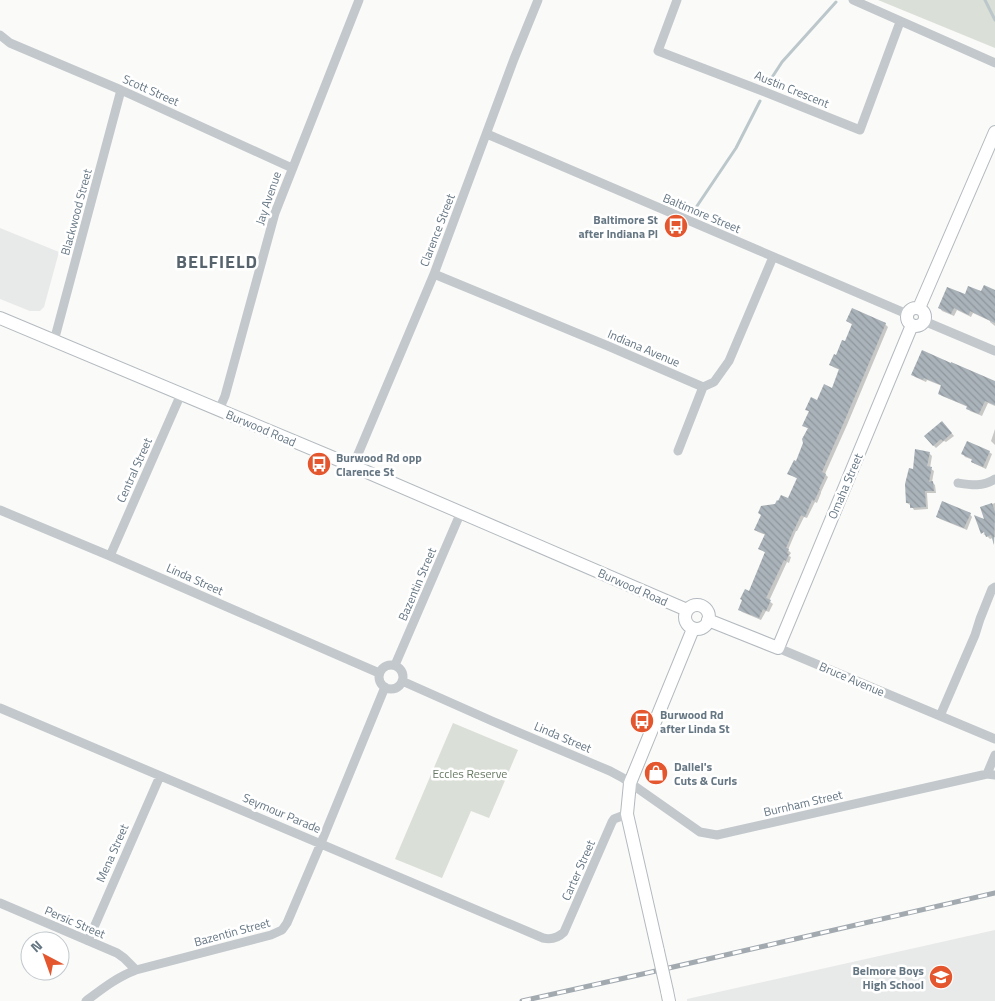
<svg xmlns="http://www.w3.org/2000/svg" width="995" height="1001" font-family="'Titillium Web',sans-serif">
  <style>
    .built { fill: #e8e9e9 }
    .green { fill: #dadfd7 }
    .shadow { fill: #0003 }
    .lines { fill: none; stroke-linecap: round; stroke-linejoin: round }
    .stream { stroke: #bbc7cb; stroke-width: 3 }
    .building { fill: url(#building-back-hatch) }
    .secondary-casing { stroke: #b3babf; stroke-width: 14 }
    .street { stroke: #c3c8cc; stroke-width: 9 }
    .secondary { stroke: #fff; stroke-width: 12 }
    .rail-casing { stroke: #a2aab0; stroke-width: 5 }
    .rail { stroke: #fff; stroke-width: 3; stroke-dasharray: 9; stroke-linecap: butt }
    .secondary-bridge-casing { stroke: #b3babf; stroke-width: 14; stroke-linecap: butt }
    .secondary-bridge { stroke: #fff; stroke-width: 12 }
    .labels { text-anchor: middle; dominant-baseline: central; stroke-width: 5; stroke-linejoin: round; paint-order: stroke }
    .street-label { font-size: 12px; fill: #657683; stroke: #fff }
    .poi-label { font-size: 12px; font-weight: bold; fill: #657683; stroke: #fff; text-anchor: start }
    .park-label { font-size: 12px; fill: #687a64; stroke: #fff }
    .district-label { font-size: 18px; font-weight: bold; letter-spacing: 1px; fill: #57646e; stroke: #fff }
  </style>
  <defs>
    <pattern id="building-back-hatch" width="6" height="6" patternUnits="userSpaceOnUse" patternTransform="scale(1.25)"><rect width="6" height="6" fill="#aab3b9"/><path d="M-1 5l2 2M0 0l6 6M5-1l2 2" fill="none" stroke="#8e969c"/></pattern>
  </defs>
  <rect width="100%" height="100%" fill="#fafaf8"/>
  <path class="built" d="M0 228 59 252 44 307 40 311H30L0 299Z
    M995 930V1001H687V999Z"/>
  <path class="green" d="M878 0H995V48Z
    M453 723 518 750 489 818 471 811 442 878 395 859Z"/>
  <path class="shadow" d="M995 291V326L990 322V321L973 313 971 317 957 310 954 316 942 311 940 308 966 296Z
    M847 321 885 324 888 327 847 425 825 474 828 477 821 492V493L817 503 815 502 807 518 804 517 797 531H796L788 550 791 553 789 556 791 557 789 563 787 562 769 601 773 604 769 612 766 611 761 620 742 612 739 609 749 592 766 553 760 549 766 535 758 532 755 529 775 506 789 500 798 479 789 474 797 463 809 429 804 426 810 413 807 409 832 389 840 370 833 367 831 364 846 343 853 325Z
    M913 375 995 384V406L988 403 982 416 970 411 968 407 942 396 939 394 942 386 927 380 926 382 915 377Z
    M945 425 954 436 946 442 944 441 936 448 933 445Z
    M995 429V445L991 441Z
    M989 452 992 454 986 469 975 464 972 462 973 460 965 457 963 454Z
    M929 453 932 456 930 468 934 471 932 482 935 485 936 493H927L928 509 914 510 912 507V505H910L907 503 914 470Z
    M995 503V537L990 539 986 535H985L983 534 990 531 981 508Z
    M970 514 972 517 967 530 940 519 937 516Z"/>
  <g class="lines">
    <path class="stream" d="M985 0 995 20
      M769 82 782 62 836 2
      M697 206 736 148 760 101"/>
  </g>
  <path class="building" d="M984 285 995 290V323L970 311 969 315 954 308 951 314 938 308 947 287 965 294 968 286 981 291Z
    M852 308 886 323 844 422 822 472 826 474 819 489H820L814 501 812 500 805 517 801 515 794 530V529L786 548 789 549 787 553 789 554 786 561 784 560 766 598 771 600 766 611 763 609 759 618 738 610 742 600 740 599 745 589 749 591 765 552 758 549 765 534 754 530 761 515 758 513 761 506 775 504 777 500 778 501 781 495 788 498 797 478 787 474 794 460 796 461 803 443 802 439 808 428 802 426 809 411 805 410 811 397 817 400 824 384 832 388 839 369 829 365 834 354 836 355 842 340 845 341 852 324 846 321Z
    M922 350 951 363V362L995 381V405L985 401 979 414 966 409 967 406 938 394 941 385 924 378 923 380 911 375Z
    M942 421 952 433 943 441 941 439 933 446 924 436Z
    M967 441 990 451 983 467 971 462 972 459 961 454Z
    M915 449 930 452 927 466 932 467 929 482 933 481 934 491H925L926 507 910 508V503H906L905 484 909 468 913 469Z
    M942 501 971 513 964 528 936 517Z
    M992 503 995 512 994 545 991 535 986 537 984 532 981 534 974 515 984 519 980 507Z"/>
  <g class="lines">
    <g class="secondary-casing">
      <path id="secondary" d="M919 308 995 132
        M907 317a9 9 0 1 1 18 0a9 9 0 1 1-18 0Z
        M0 318 353 466 687 610
        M685 617a12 12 0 1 1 24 0a12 12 0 1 1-24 0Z
        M708 620 778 648 912 325
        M658 951 627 814 630 783 693 629
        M667 991 669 1001"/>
    </g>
    <path class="street" d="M677 0 658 51 765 92 860 130 900 22
      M853 0 995 63
      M0 35 10 43 121 90 292 168
      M487 134 907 314
      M434 274 608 346 703 387 714 382 729 361 773 257
      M924 321 995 351
      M54 341 121 90
      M219 410 225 396 275 213 359 0
      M678 451 703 387
      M353 466 434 274 514 59 538 0
      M958 483C971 485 983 487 995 479
      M0 510 110 556 379 673
      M110 556 181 394
      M778 648 995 739
      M395 665 461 512
      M379 677a12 12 0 1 1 24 0a12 12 0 1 1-24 0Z
      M402 681 492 721 610 771 623 778 700 832 717 835 987 774 995 775
      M0 708 543 938C552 940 558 938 564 932L612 822 614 819 627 814
      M940 716 975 635 980 619 992 589 995 587
      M987 774 995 755
      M0 903 117 953 124 958 136 970
      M88 941 160 776
      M86 1001C102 989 117 977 136 970L271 935 282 930 287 923 321 843 385 687"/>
    <use href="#secondary" class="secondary"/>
    <g class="rail-casing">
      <path id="rail" d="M522 1001 647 973 995 893"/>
    </g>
    <use href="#rail" class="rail"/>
    <g class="secondary-bridge-casing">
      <path id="secondary-bridge" d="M658 951 667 991"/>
    </g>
    <use href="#secondary-bridge" class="secondary-bridge"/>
  </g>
  <defs>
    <g id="bus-disc" transform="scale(1.25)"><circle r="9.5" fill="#e4572e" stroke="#fff"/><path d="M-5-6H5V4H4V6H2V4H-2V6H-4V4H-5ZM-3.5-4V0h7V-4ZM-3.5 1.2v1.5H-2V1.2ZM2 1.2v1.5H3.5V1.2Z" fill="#fff"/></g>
    <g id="shop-disc" transform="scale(1.25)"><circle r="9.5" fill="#e4572e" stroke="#fff"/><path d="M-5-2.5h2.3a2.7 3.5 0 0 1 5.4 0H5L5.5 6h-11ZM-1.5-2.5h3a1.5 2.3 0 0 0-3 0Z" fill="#fff"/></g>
    <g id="school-disc" transform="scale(1.25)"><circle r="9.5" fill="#e4572e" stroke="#fff"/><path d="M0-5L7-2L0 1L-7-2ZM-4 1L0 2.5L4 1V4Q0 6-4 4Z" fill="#fff"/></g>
  </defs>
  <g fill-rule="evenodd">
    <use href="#bus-disc" x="676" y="226"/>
    <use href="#bus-disc" x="319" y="464"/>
    <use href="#bus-disc" x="642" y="721"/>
    <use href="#shop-disc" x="656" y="773"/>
    <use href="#school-disc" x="941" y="977"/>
  </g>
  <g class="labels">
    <g class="street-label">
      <text transform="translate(792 89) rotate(22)">Austin Crescent</text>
      <text transform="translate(151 90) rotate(24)">Scott Street</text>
      <text transform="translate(268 198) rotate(-71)">Jay Avenue</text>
      <text transform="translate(76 212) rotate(-75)">Blackwood Street</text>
      <text transform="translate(702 213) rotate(23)">Baltimore Street</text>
      <text transform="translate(437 230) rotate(-69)">Clarence Street</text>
      <text transform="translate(644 348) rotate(23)">Indiana Avenue</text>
      <text transform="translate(261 428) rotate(23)">Burwood Road</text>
      <text transform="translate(134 470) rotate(-66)">Central Street</text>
      <text transform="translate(845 486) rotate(-67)">Omaha Street</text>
      <text transform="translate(195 579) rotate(24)">Linda Street</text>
      <text transform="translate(417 584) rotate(-67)">Bazentin Street</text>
      <text transform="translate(633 587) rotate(24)">Burwood Road</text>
      <text transform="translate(852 679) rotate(23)">Bruce Avenue</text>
      <text transform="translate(563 737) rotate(23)">Linda Street</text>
      <text transform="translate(803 803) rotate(-13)">Burnham Street</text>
      <text transform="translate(282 813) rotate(23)">Seymour Parade</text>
      <text transform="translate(112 853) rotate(-66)">Mena Street</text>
      <text transform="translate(578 870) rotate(-66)">Carter Street</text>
      <text transform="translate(75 922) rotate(23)">Persic Street</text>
      <text transform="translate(232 932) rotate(-15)">Bazentin Street</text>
    </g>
    <g class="poi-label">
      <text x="658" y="219" text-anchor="end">Baltimore St<tspan x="658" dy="14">after Indiana Pl</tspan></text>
      <text x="336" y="457">Burwood Rd opp<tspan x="336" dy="14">Clarence St</tspan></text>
      <text x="660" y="714">Burwood Rd<tspan x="660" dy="14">after Linda St</tspan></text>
      <text x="674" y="766">Dallel's<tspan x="674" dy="14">Cuts &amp; Curls</tspan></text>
      <text x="924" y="970" text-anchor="end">Belmore Boys<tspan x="924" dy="14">High School</tspan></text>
    </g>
    <g class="park-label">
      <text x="470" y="773">Eccles Reserve</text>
    </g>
    <g class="district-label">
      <text x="217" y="261">BELFIELD</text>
    </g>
  </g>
  <g transform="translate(45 956) rotate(319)"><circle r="24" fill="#ffffff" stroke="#c1c8cd"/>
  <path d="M0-4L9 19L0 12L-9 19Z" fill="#e4572e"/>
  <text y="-8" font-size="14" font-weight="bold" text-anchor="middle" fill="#657683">N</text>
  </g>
</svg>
